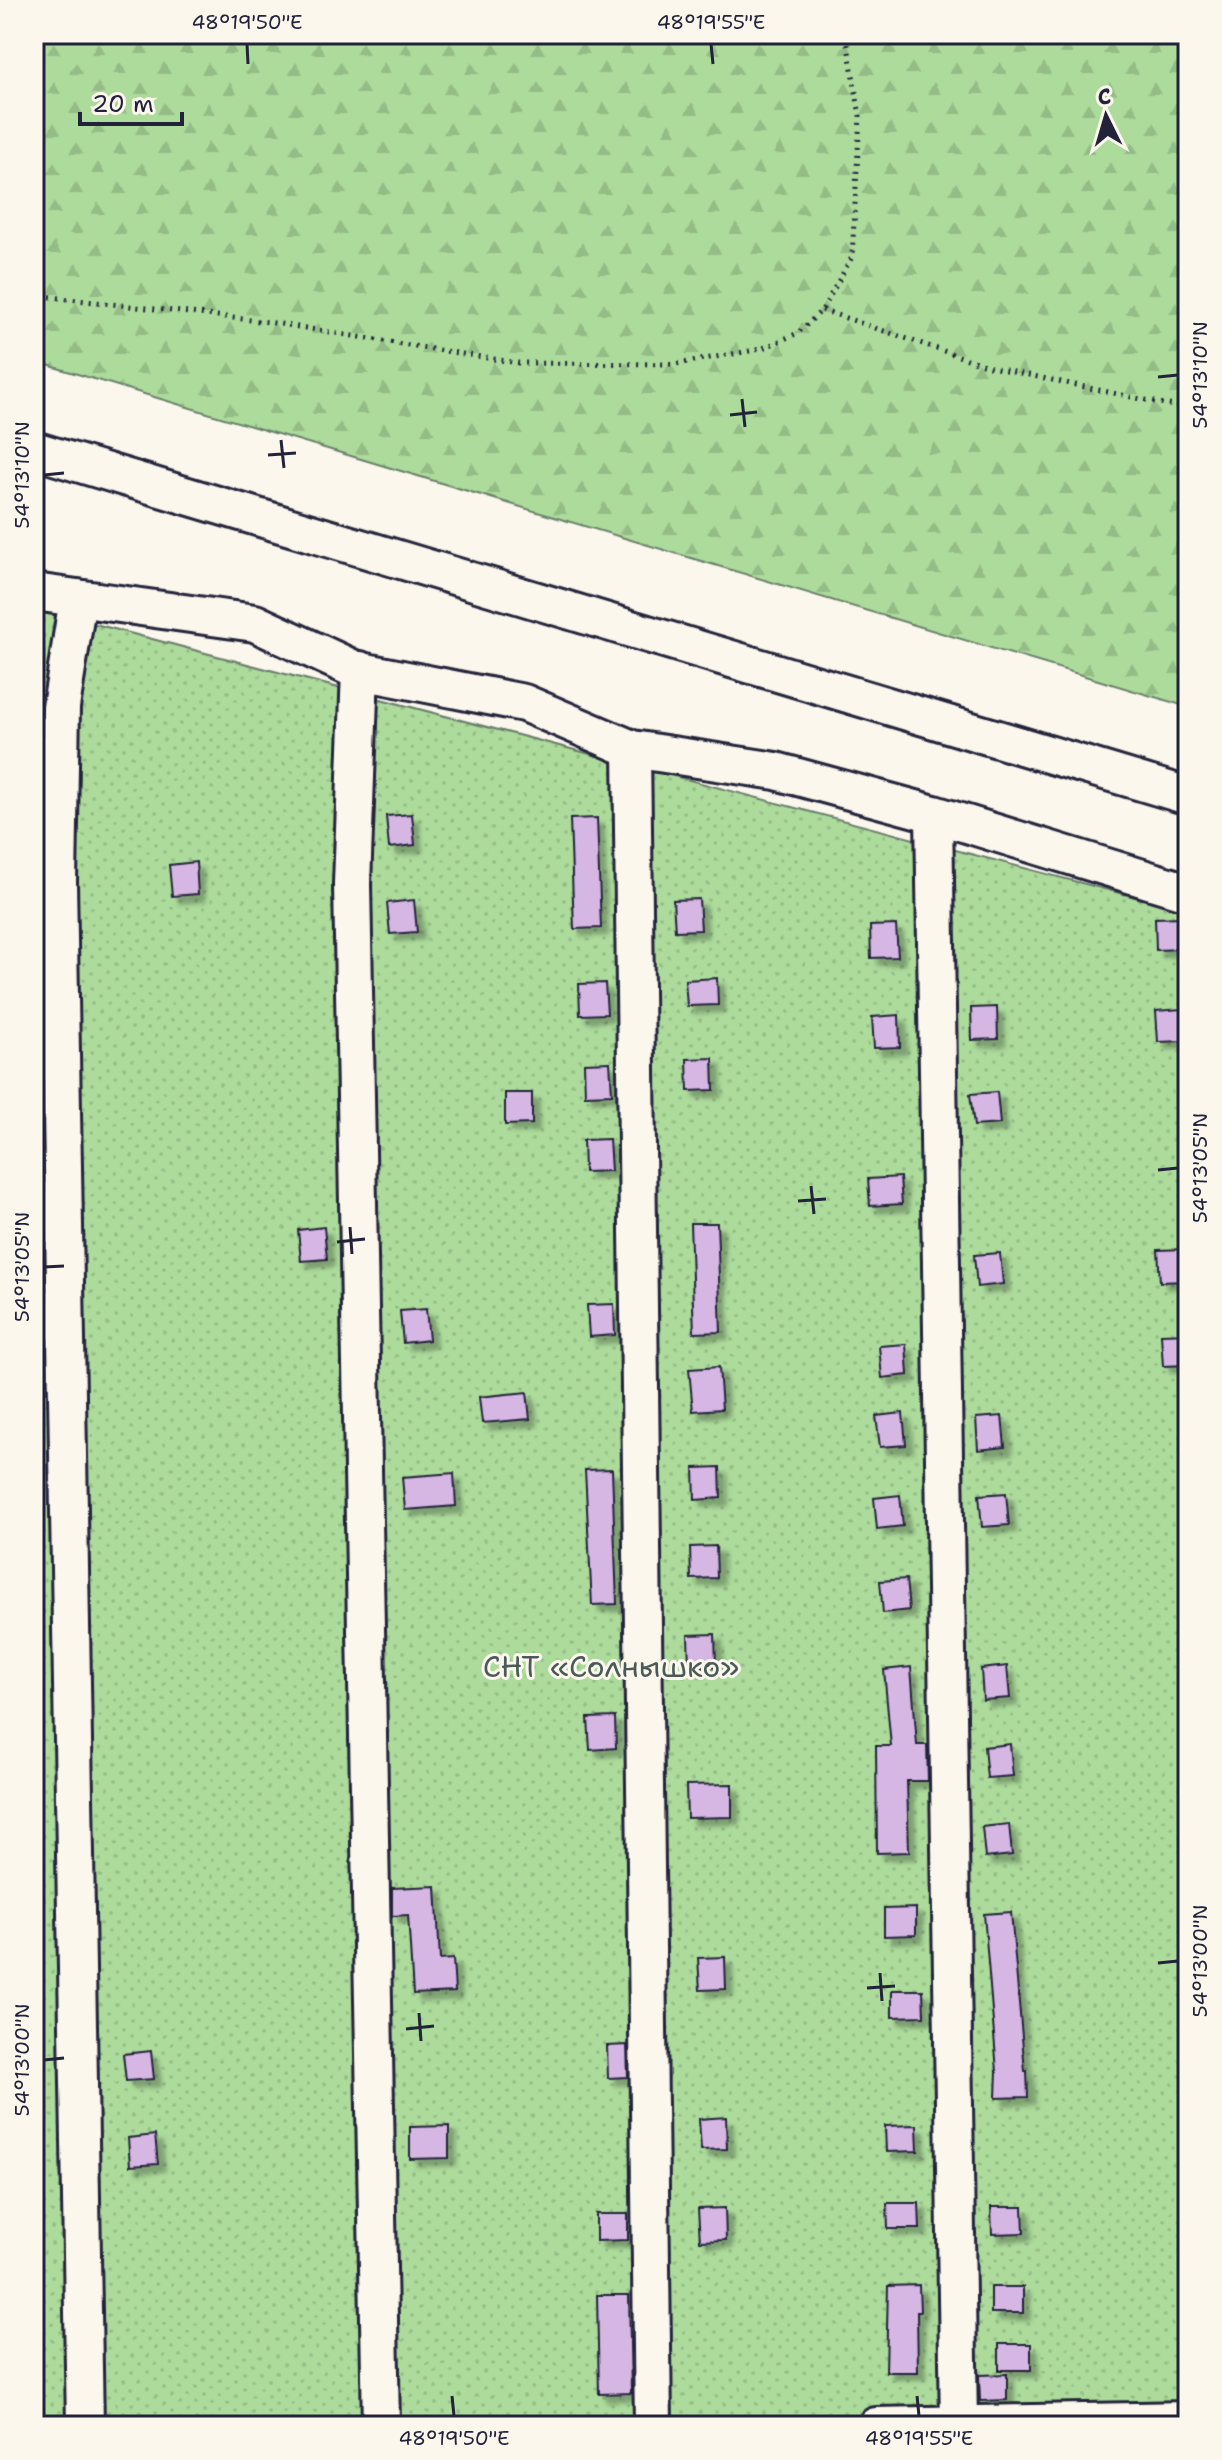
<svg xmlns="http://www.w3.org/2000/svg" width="1222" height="2460" font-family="'Shantell Sans',sans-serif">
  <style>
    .grass { fill: url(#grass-dots); stroke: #677e6b; stroke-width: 2 }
    .forest { fill: url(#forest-firs); stroke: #677e6b; stroke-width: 2 }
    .building { fill: #d6b6e2; stroke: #22223b; stroke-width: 2; filter: url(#shadow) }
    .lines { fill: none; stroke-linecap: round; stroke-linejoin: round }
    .minor-casing { stroke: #22223b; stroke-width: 42 }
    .path { stroke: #22223b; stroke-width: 5; stroke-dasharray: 2 6; stroke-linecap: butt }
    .minor { stroke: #fbf7ec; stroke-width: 36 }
    .ticks { fill: none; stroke: #22223b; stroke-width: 3 }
    .labels { text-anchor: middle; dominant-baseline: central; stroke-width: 6; stroke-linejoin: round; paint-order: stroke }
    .park-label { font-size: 30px; fill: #4b5a58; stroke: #fbf7ec }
    .neatline { fill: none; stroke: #22223b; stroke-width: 3 }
    .ticks-label { font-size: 20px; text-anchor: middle; fill: #22223b }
  </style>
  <defs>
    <pattern id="grass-dots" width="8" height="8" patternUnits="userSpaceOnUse" patternTransform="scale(2)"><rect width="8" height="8" fill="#acdb9b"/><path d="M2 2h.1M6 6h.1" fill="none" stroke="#94bc86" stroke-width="1.8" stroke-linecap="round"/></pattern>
    <pattern id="forest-firs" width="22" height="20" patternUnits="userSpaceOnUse" patternTransform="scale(2)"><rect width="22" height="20" fill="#acdb9b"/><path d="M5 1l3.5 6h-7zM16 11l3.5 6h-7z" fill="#94bc86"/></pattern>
    <filter id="shadow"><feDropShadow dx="7" dy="7" stdDeviation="2" flood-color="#0004"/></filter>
  </defs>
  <rect width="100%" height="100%" fill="#fbf7ec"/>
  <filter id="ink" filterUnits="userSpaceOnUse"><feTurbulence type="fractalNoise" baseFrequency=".0125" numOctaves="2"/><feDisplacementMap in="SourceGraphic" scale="16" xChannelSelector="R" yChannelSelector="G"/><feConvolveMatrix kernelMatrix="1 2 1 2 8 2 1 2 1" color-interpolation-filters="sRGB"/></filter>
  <g filter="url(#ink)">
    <path class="grass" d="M34 608 1188 911V2426H34Z"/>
    <path class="forest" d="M34 34H1188V707L34 361Z"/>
    <path class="building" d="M412 814 415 845 389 848 386 816Z
      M597 818 601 928 574 929 570 819Z
      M196 862 198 894 172 896 169 865Z
      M699 899 701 930 675 931 673 900Z
      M414 900 417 932 390 934 387 903Z
      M1181 917 1182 949 1156 950 1155 918Z
      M896 925 898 957 871 958 870 926Z
      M717 978 718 1005 687 1006 685 980Z
      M605 983 607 1014 580 1015 579 984Z
      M997 1007 998 1039 972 1040 971 1008Z
      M1182 1009 1184 1041 1158 1042 1156 1011Z
      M899 1015 900 1047 874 1048 872 1017Z
      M713 1058 714 1090 688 1091 687 1059Z
      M610 1062 612 1094 585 1095 584 1063Z
      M997 1092 1000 1124 974 1126 970 1094Z
      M505 1093H532V1124L505 1125Z
      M609 1139 611 1171 584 1172 583 1140Z
      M900 1177 902 1204 870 1206 868 1179Z
      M690 1223H717L721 1332 694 1333Z
      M324 1227 327 1259 301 1261 298 1230Z
      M1185 1249 1186 1281 1160 1282 1158 1250Z
      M1000 1253 1003 1284 977 1287 974 1255Z
      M614 1304 615 1335 589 1337 587 1305Z
      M426 1309 429 1340 403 1343 400 1311Z
      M1188 1333V1365L1163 1366 1161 1334Z
      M906 1344 908 1375 882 1378 879 1346Z
      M719 1367 722 1409 693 1411 689 1369Z
      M527 1392 530 1419 482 1423 479 1397Z
      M903 1413 906 1445 880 1447 876 1416Z
      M1002 1416 1005 1447 978 1450 976 1418Z
      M720 1467 721 1498 695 1500 694 1468Z
      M612 1469 617 1604 592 1605 585 1470Z
      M454 1473 456 1506 405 1510 402 1477Z
      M1006 1493 1009 1525 982 1527 979 1495Z
      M900 1495 903 1526 877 1529 874 1498Z
      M716 1546 717 1578 691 1579 690 1547Z
      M906 1579 909 1610 883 1613 880 1581Z
      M715 1634 716 1666 689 1667 688 1635Z
      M1007 1666 1010 1698 983 1700 981 1669Z
      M911 1667 917 1745H927L928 1781H907L909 1852 877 1853 876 1746H891L884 1670Z
      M615 1717 616 1748 590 1750 588 1718Z
      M1010 1744 1013 1776 987 1778 984 1747Z
      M732 1784V1817L687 1818 686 1785Z
      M1009 1824 1012 1855 985 1858 982 1827Z
      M436 1886 440 1960 453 1959 455 1992 413 1994 408 1915 392 1916V1888Z
      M916 1908V1935L884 1936V1909Z
      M1011 1912 1025 2071H1027L1028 2097 996 2098 997 2071 984 1914Z
      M725 1957 726 1989 700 1990 698 1958Z
      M892 1990H923L924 2016 892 2017Z
      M627 2045 628 2077 608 2078 607 2046Z
      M151 2051 154 2079 126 2081 123 2054Z
      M726 2117 727 2149 701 2150 699 2119Z
      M917 2125 918 2151 886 2152 885 2126Z
      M449 2126V2158L410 2159V2127Z
      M155 2135 158 2164 130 2166 128 2138Z
      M887 2203H919L920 2229H888Z
      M991 2207H1023L1024 2233 992 2234Z
      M725 2208 726 2240 700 2241 698 2209Z
      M596 2214H628V2240L596 2241Z
      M919 2285 920 2312H917L918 2372H886L888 2286Z
      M991 2287H1023V2313H991Z
      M597 2295H629L631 2393 599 2394Z
      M999 2344H1031V2370H999Z
      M1007 2374V2400L980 2401 979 2375Z"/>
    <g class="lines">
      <g class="minor-casing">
        <path id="minor" d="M34 450 1188 796
          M34 592 255 623 356 670 524 703 632 749 776 771 934 814 1188 892
          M78 598 61 707 58 882 85 2426
          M360 670 352 884 381 2426
          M632 749 653 2426
          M934 814 959 2426
          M876 2426 1188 2420"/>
      </g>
      <path class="path" d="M34 295 268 322 518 363 676 364 761 349 798 333 822 310 852 257 860 116 846 34
        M822 310 991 367 1188 409"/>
      <use href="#minor" class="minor"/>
    </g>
  </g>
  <path class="ticks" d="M247 44 248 64M711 44 713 64M1158 377 1178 375M742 399 745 427M730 415 757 412M281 440 284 468M268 455 296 453M44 475 64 473M1158 1170 1178 1168M811 1186 814 1214M798 1201 826 1199M350 1227 352 1254M337 1242 365 1239M44 1267 64 1266M1158 1963 1178 1961M880 1973 882 2001M867 1988 895 1986M419 2013 421 2041M406 2029 434 2026M44 2060 64 2058M452 2396 454 2416M917 2396 919 2416"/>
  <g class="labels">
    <g class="park-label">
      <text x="611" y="1666">СНТ «Солнышко»</text>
    </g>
  </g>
  <rect width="1222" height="2460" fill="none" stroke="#fbf7ec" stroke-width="88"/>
  <g transform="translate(1106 116) rotate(355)" stroke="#fbf7ec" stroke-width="6" paint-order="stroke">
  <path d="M0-6L14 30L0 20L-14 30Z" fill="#22223b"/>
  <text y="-12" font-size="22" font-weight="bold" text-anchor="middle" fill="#22223b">С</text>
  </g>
  <path d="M80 112v12h102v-12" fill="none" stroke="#22223b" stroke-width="4"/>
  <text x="92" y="112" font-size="24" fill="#22223b" stroke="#fbf7ec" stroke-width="6" paint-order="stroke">20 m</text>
  <rect x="44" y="44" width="1134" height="2372" class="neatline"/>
  <g class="ticks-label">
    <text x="247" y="29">48°19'50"E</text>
    <text x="711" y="29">48°19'55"E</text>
    <text transform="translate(1200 375) rotate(-90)" y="7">54°13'10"N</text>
    <text transform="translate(22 475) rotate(-90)" y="7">54°13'10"N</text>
    <text transform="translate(1200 1168) rotate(-90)" y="7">54°13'05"N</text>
    <text transform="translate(22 1267) rotate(-90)" y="7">54°13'05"N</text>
    <text transform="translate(1200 1961) rotate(-90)" y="7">54°13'00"N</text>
    <text transform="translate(22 2060) rotate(-90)" y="7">54°13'00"N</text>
    <text x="454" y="2445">48°19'50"E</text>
    <text x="919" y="2445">48°19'55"E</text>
  </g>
</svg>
